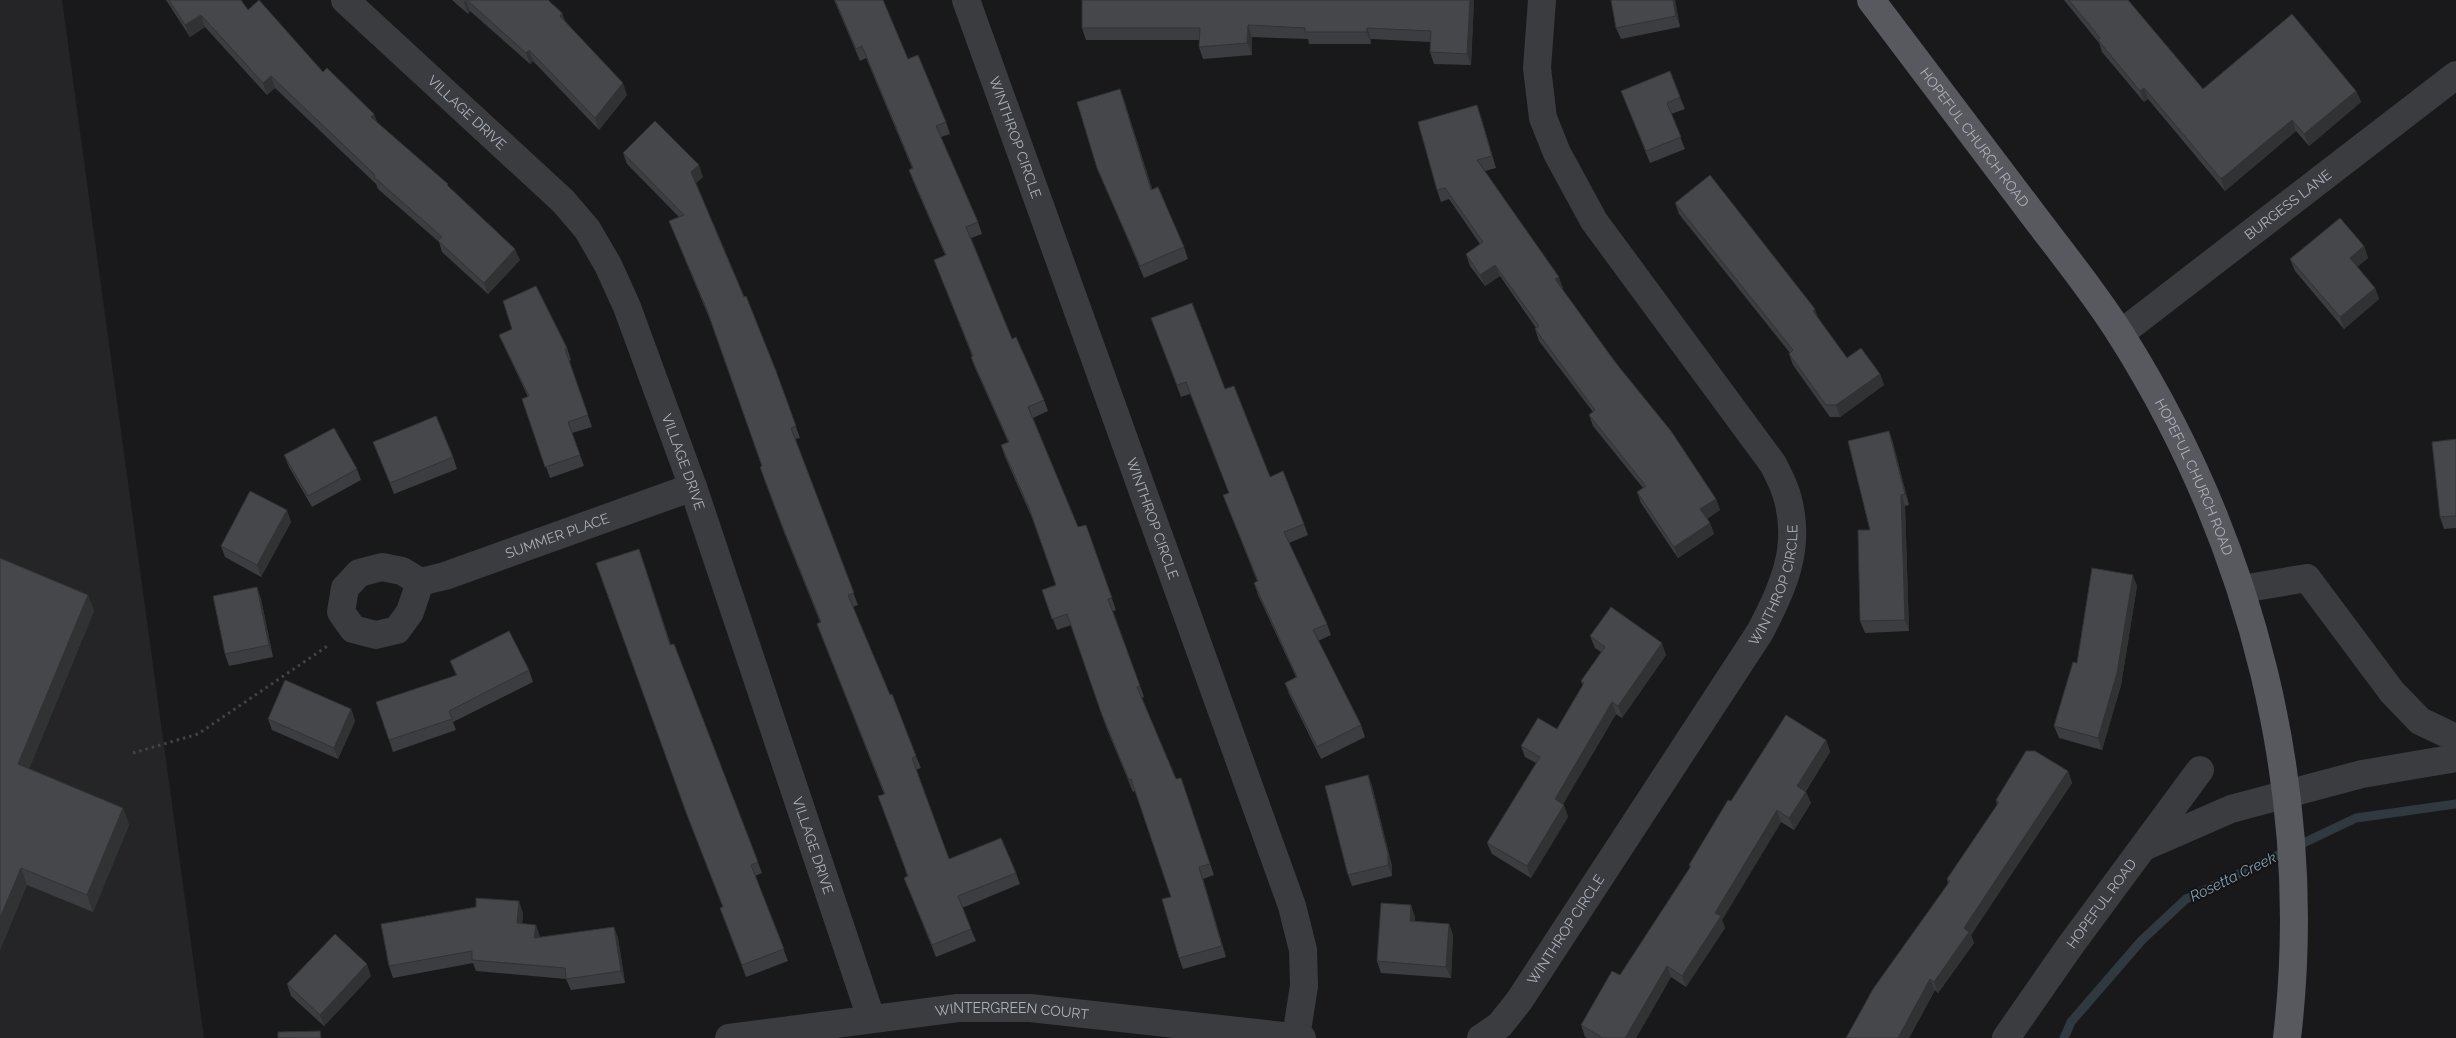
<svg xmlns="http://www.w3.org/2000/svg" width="2456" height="1038" font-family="Raleway,sans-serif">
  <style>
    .built { fill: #252528 }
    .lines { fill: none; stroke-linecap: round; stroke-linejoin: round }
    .stream { stroke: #30393f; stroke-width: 9 }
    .path { stroke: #414347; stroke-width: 3; stroke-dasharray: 2.5 4; stroke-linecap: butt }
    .minor { stroke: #3a3c40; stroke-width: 28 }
    .major { stroke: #57595f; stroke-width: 28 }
    .wall { fill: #3c3d40 }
    .shaded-wall { fill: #313234 }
    .building { fill: #46474b; stroke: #313234 }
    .labels { text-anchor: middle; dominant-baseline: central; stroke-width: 4; stroke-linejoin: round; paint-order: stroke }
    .street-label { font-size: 14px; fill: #adb1ba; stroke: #141416 }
    .water-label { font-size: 15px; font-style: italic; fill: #869fb2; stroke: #141416 }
  </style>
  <rect width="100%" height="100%" fill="#19191b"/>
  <path class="built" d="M0 0H62L204 1038H0Z"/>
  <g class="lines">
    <path class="stream" d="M2064 1038 2071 1022 2142 940 2186 899 2356 818 2456 804"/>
    <path class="path" d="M133 753 198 734 329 645"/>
    <g class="minor">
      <path id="s1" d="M345 0 563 201 587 229 608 265 627 307 693 487 871 1018"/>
      <path id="s2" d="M966 0 1292 906 1303 950 1304 986 1296 1037"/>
      <path id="s3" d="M2120 334 2456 75"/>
      <path id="s4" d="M420 582 410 612 397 630 376 635 353 629 341 612 345 588 359 573 382 567 402 571 420 582 445 576 693 487"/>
      <path d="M2242 589 2307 578 2392 692 2420 721 2456 738"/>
      <path d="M2144 847 2231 809 2362 774 2456 758"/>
      <path id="s5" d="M729 1038 958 1008H1030L1302 1038"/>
      <path id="s6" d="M1481 1038 1500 1025 1519 1001 1760 632C1783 587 1802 548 1787 496 1784 485 1778 474 1773 464L1594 221 1557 153 1543 118 1537 68 1542 0"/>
      <path id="s7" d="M2006 1038 2070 946 2200 770"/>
    </g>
    <path class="major" id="s8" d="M1871 0C1922 68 1973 136 2025 204 2057 247 2092 289 2121 335 2252 543 2316 792 2287 1038"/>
  </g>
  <path class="wall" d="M166 0H241L248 10 374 114 377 122 450 188 520 260 488 294 442 252 439 242 378 189 376 184 275 88 267 95 205 27 190 37Z
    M452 0H548L562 13 565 21 627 95 599 130 533 61 530 64 470 11 468 14Z
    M834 0H883L908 59 946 122 950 134 941 137 978 222 982 234 971 238 1012 339 1044 400 1048 411 1033 418 1078 527 1086 525 1116 610 1113 611 1144 697 1142 698 1176 779 1181 778 1214 875 1203 879 1226 957 1183 969 1179 958 1171 897 1135 791 1133 792 1106 727 1071 625 1057 630 1042 590 1056 585 1032 518 1005 457 1001 445 1008 442 975 368 971 357 972 356 934 260 945 255 913 181 909 170 912 168 866 58 860 61Z
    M1474 0 1471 65 1434 64 1430 52V42L1371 39V44H1309L1308 39 1252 37V55L1203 59 1199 47V40H1086L1082 28Z
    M1611 0H1675L1680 27 1621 39 1616 28Z
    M2064 0H2128L2203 89 2356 91 2361 102 2309 146 2296 131 2225 191 2148 99 2144 102 2102 52 2099 43Z
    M1621 91 1680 97 1685 109 1671 114 1685 149 1650 163Z
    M1124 100 1152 189 1184 247 1188 259 1144 278 1102 179 1097 168Z
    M1481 117 1496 168 1485 171 1563 288 1562 289 1716 499 1720 510 1707 519 1710 523 1714 534 1678 558 1641 503 1637 492 1643 488 1593 426 1589 415 1593 412 1539 341 1535 329 1536 328 1500 276 1485 286 1470 266 1466 254 1480 244 1449 199 1441 202 1437 190Z
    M623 153 703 177 696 183 776 371 800 438 795 439 858 605 853 607 916 756 921 768 916 770 949 859 1016 873 1020 884 962 908 976 941 936 957 904 878 907 876 884 794 821 635 817 624 820 622 785 535 764 479 762 466 710 320 669 221 679 217 627 164Z
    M1675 203 1819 319 1847 358 1880 374 1884 385 1840 417H1830L1793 365 1789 354 1790 353 1679 214Z
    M2364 246 2368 258 2357 267 2375 288 2379 299 2344 329 2295 271 2290 259Z
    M1151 318 1225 389 1270 477 1304 524 1308 535 1289 543 1327 624 1331 635 1318 641 1361 725 1365 737 1321 759 1289 694 1285 683 1296 677 1258 595 1254 583 1257 581 1223 495 1229 493 1190 394 1181 397Z
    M499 335 567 348 571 360 569 361 592 427 572 433 584 466 550 478 522 399 528 397 504 346Z
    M1889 431 1893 443 1909 505 1905 506 1909 631 1865 633 1860 621 1870 530Z
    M2456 439V528L2444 529 2440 517Z
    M373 442 453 457 457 469 394 494Z
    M284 455 357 469 361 480 312 507 289 467Z
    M291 522 261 577 225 557 221 546Z
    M0 558 88 595 94 611 29 769 123 808 129 825 93 912 27 885 0 950Z
    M643 561 671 645 674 644 762 873 755 876 788 961 746 977 720 908 723 907Z
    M2137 586 2121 685 2102 750 2059 738 2054 726 2077 663Z
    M257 587 261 599 273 657 229 666 225 654Z
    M1590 636 1666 655 1622 718 1616 714 1563 804 1568 817 1531 878 1492 854 1487 843 1536 763 1525 757 1521 746 1557 729 1583 686 1581 681 1601 652 1595 648Z
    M450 661 529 670 533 682 453 722 456 730 393 752 389 740 456 675Z
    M351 709 355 721 338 759 272 730 268 719Z
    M1826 740 1830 752 1806 791V792L1811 803 1794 830 1781 822 1722 920 1725 928 1686 987 1671 977 1636 1038H1587L1585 1037 1581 1025 1620 975 1690 868 1689 865 1731 801Z
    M2068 771 2072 783 1971 935 1974 943 1938 993 1935 990 1909 1038 1948 883 1947 879 1997 805 1996 800Z
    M1368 775 1372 786 1392 866V876L1352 886 1348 875Z
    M523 913 522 924 540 936V938L614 927 618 938 625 983 571 990 566 979 476 971 473 963 393 978 389 966Z
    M1415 917V921L1449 924 1453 935 1451 978 1381 973 1377 961Z
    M371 976 324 1026 291 996 287 984Z"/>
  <path class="shaded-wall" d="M466 0 470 11 468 14 464 2Z
    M1470 0H1474L1471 65 1467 54Z
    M1673 0H1675L1680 27 1676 16Z
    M562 13 566 25 560 16Z
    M201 15 205 27 190 37 185 25Z
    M1248 25 1252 37V55L1247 43Z
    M1367 28 1371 39V44L1367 32Z
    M529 50 533 61 530 64 526 53Z
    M271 76 275 88 267 95 263 83Z
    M623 83 627 95 599 130 595 118Z
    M2144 88 2148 99 2144 102 2140 91Z
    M1120 89 1124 100 1156 201 1151 190Z
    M2356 91 2361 102 2309 146 2304 134Z
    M1477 105 1481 117 1496 168 1492 156Z
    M374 114 378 125 371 117Z
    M2292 120 2296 131 2225 191 2221 179Z
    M699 165 703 177 695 184 691 172Z
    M2364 246 2368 258 2354 269 2350 258Z
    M515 249 520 260 488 294 484 283Z
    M1495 265 1500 276 1485 286 1480 275Z
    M1559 277 1563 288 1559 291 1555 279Z
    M2375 288 2379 299 2344 329 2340 317Z
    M1815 309 1819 320 1813 311Z
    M1880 374 1884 385 1840 417 1836 405Z
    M1889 431 1893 443 1909 505 1905 494Z
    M1901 495 1905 506 1909 631 1905 620Z
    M1716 499 1720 510 1705 520 1700 509Z
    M287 510 291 522 261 577 257 565Z
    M1710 523 1714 534 1678 558 1674 547Z
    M2133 575 2137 586 2121 685 2102 750 2098 738Z
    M257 587 261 599 273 657 269 645Z
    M88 595 94 611 24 781 18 764Z
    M1662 643 1666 655 1622 718 1618 706Z
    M1612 702 1616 714 1559 811 1555 799Z
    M351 709 355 721 338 759 334 748Z
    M1826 740 1830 752 1801 797 1797 786Z
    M2068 771 2072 783 1971 935 1974 943 1938 993 1934 982 1964 928Z
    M1368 775 1372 786 1392 866V876L1388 865Z
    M1806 792 1811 803 1794 830 1789 818Z
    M1564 805 1568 817 1531 878 1527 866Z
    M123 808 129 825 93 912 87 895Z
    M1777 810 1781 822 1722 920 1725 928 1686 987 1682 976 1715 913Z
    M1199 867 1203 879 1226 957 1222 946Z
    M21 868 27 885 0 950V918Z
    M519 901 523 913 521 935 517 923Z
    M1411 905 1415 917 1414 932 1410 921Z
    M1449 924 1453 935 1451 978 1446 967Z
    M536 925 540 936 539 950 534 938Z
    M614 927 618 938 625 983 621 971Z
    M367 964 371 976 324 1026 320 1015Z
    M1667 966 1671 977 1636 1038H1625Z
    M1930 979 1935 990 1909 1038H1898Z"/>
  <path class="building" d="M169 0H241L248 10 259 0 323 72 327 68 374 114 371 117 448 184 447 185 515 249 484 283 438 241 442 237 374 177 375 175 271 76 263 83 201 15 185 25Z
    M467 0H548L562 13 560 16 623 83 595 118 529 50 526 53Z
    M835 0H883L908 59 918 55 946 122 936 126 978 222 966 227 1012 339 1016 337 1044 400 1028 407 1078 527 1086 525 1112 598 1108 599 1140 686 1137 687 1176 779 1181 778 1210 864 1199 867 1222 946 1179 958 1162 899 1171 897 1131 779 1129 780 1102 715 1067 614 1052 619 1042 590 1056 585 1029 508 1001 445 1009 442 971 357 973 356 934 260 946 255 909 170 913 168 862 46 856 49Z
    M1082 0H1470L1467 54 1430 52 1431 31 1367 28V32H1305V28L1248 25 1247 43 1199 47 1200 28H1082Z
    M1611 0H1673L1676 16 1616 28Z
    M2069 0H2128L2203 89 2292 14 2356 91 2304 134 2292 120 2221 179 2144 88 2140 91 2098 40 2100 38Z
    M1670 71 1680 97 1667 103 1681 137 1646 151 1621 91Z
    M1120 89 1151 190 1158 187 1184 247 1140 266 1097 168 1077 102Z
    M1477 105 1492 156 1477 160 1559 277 1555 279 1615 362 1671 431 1716 499 1700 509 1710 523 1674 547 1637 492 1646 486 1589 415 1595 410 1535 329 1539 326 1495 265 1480 275 1466 254 1483 242 1445 188 1437 190 1418 122Z
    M655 121 699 165 691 172 744 297 746 296 776 371 796 426 791 428 854 593 848 595 890 695 892 694 916 756 912 758 949 859 1001 838 1016 873 958 896 971 929 932 945 904 878 908 876 878 796 885 794 817 624 821 622 781 523 760 467 762 466 707 310 669 221 684 215 623 153Z
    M1710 175 1815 309 1813 311 1847 358 1861 348 1880 374 1836 405H1826L1789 354 1793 350 1675 203Z
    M2340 218 2364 246 2350 258 2375 288 2340 317 2290 259Z
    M536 286 567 348 565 349 588 415 568 422 580 455 545 467 522 399 529 396 499 335 512 329 503 301Z
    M1192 303 1225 389 1234 386 1270 477 1283 471 1304 524 1284 532 1327 624 1313 630 1361 725 1317 747 1285 683 1297 677 1254 583 1258 581 1223 495 1229 493 1186 382 1177 385 1151 318Z
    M436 416 453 457 390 483 373 442Z
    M334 428 357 469 308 496 284 455Z
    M1889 431 1905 494 1901 495 1905 620 1860 621 1858 530H1870L1848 441Z
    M2456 439V516L2440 517 2432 442Z
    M250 491 287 510 257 565 221 546Z
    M639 549 670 645 674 644 758 862 751 865 784 949 742 965 720 908 723 907 687 815 596 563Z
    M0 558 88 595 18 764 123 808 87 895 21 868 0 918Z
    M2092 568 2133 575 2117 673 2098 738 2054 726 2073 662 2077 663Z
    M257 587 269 645 225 654 213 596Z
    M1611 607 1662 643 1618 706 1612 702 1555 799 1564 805 1527 866 1487 843 1540 757 1521 746 1538 718 1557 729 1584 683 1581 681 1605 647 1590 636Z
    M509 631 529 670 449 711 452 719 389 740 376 702 457 675 450 661Z
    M285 680 351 709 334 748 268 719Z
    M1786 715 1826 740 1797 786 1806 792 1789 818 1777 810 1715 913 1721 916 1682 976 1667 966 1625 1038H1603L1581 1025 1612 971 1620 975 1691 866 1689 865 1728 800 1731 801Z
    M2026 751H2035L2068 771 1964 928 1969 932 1934 982 1930 979 1898 1038H1846L1873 989 1950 881 1947 879 1999 802 1996 800Z
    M1368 775 1388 854V865L1348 875 1325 786Z
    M476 898 519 901 517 923 536 925 534 938 614 927 621 971 566 979 565 968 472 960V951L389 966 381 924 476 907Z
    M1381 903 1411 905 1410 921 1449 924 1446 967 1377 961Z
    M335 934 367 964 320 1015 287 984Z
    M320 1031 321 1038H278V1032Z"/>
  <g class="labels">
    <g class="street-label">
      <text stroke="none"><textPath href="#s1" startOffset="166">VILLAGE DRIVE</textPath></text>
      <text stroke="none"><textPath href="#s2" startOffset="146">WINTHROP CIRCLE</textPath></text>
      <text stroke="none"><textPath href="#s8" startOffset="172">HOPEFUL CHURCH ROAD</textPath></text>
      <text stroke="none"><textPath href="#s3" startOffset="212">BURGESS LANE</textPath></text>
      <text stroke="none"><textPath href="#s1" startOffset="586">VILLAGE DRIVE</textPath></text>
      <text stroke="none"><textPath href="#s8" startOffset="578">HOPEFUL CHURCH ROAD</textPath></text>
      <text stroke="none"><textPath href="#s2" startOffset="551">WINTHROP CIRCLE</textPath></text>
      <text stroke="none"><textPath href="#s4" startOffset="375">SUMMER PLACE</textPath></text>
      <text stroke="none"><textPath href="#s6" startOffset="544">WINTHROP CIRCLE</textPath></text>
      <text stroke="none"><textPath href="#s1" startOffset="991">VILLAGE DRIVE</textPath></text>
      <text stroke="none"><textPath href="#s7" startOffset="165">HOPEFUL ROAD</textPath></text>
      <text stroke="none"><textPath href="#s6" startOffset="139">WINTHROP CIRCLE</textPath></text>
      <text stroke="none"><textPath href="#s5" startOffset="285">WINTERGREEN COURT</textPath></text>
    </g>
    <g class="water-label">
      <text transform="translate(2233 877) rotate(-26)">Rosetta Creek</text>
    </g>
  </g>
</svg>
